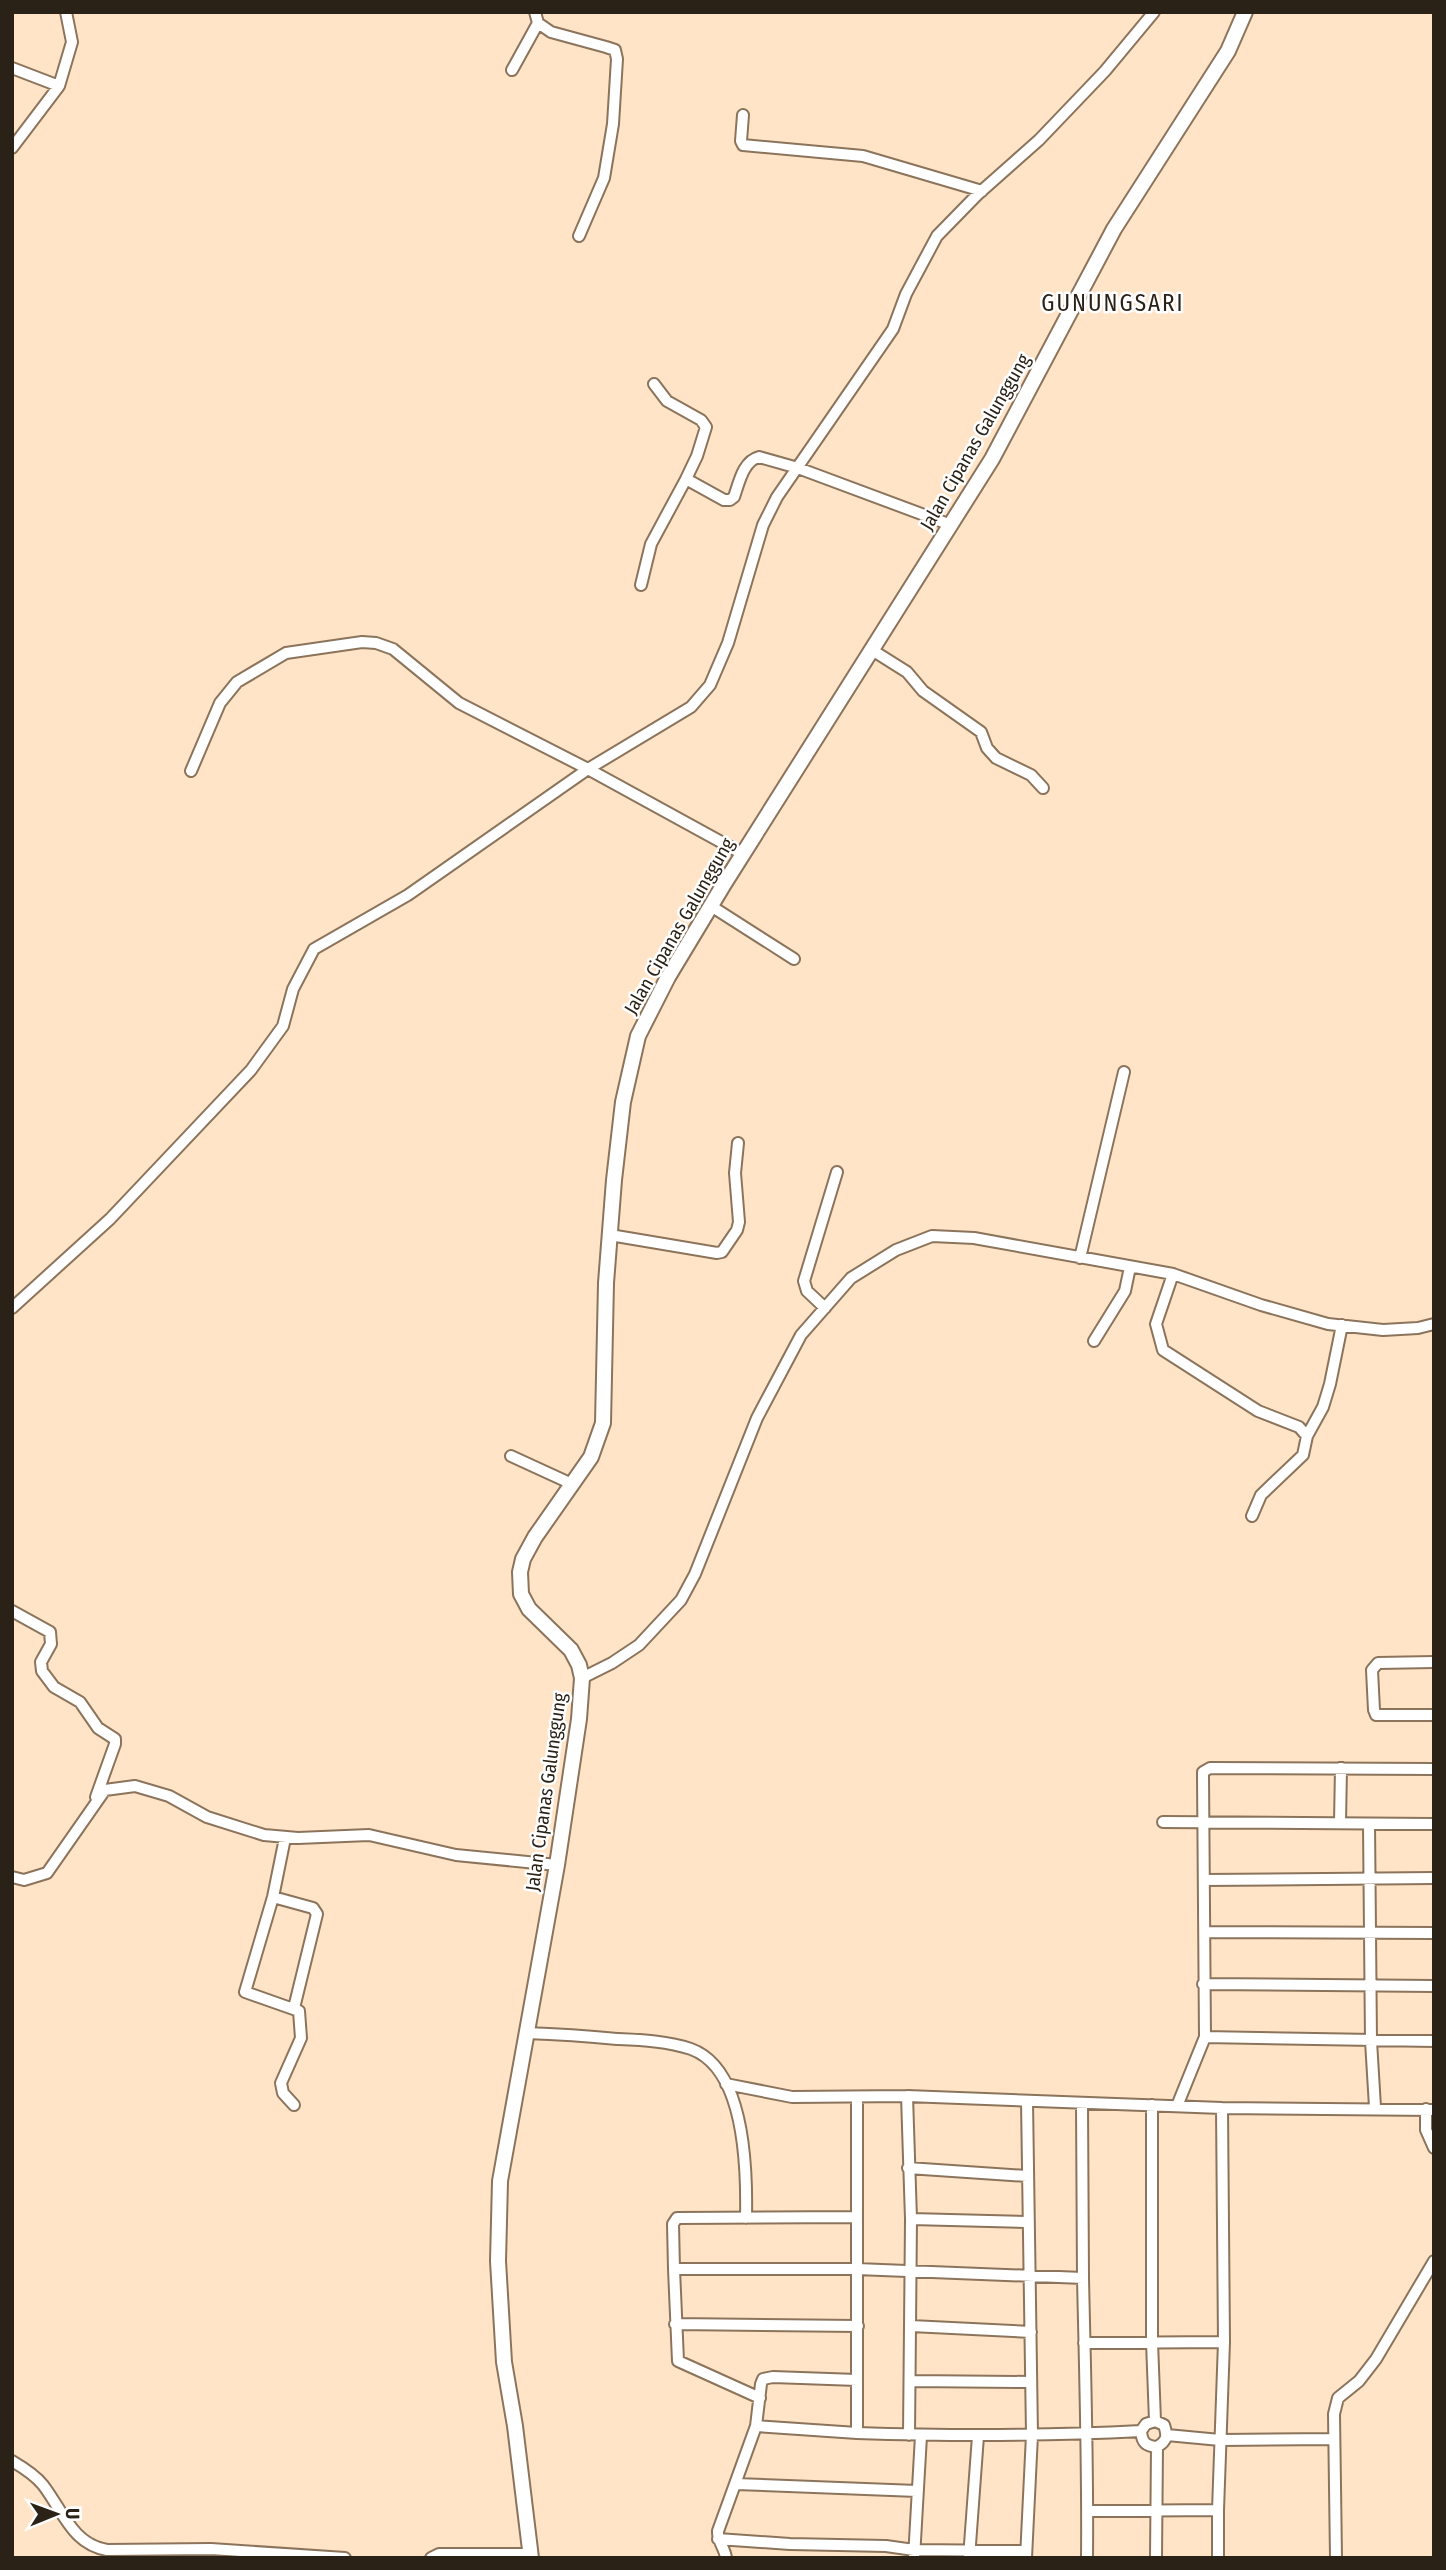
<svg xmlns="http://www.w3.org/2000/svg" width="1446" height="2570" font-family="'Fira Sans Condensed',sans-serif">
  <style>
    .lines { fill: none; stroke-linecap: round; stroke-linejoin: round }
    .street-casing { stroke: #8b745b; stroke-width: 14 }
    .secondary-casing { stroke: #8b745b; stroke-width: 18 }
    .street { stroke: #fff; stroke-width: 10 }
    .secondary { stroke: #fff; stroke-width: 14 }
    .labels { text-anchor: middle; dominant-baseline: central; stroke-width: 5; stroke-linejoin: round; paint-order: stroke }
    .street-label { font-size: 19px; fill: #2b2217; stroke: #fff }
    .quarter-label { font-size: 23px; letter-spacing: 2px; fill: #2b2217; stroke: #fff }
  </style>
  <rect width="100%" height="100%" fill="#ffe4c8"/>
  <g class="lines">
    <g class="street-casing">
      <path id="street" d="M535 12 538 23 551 32 606 47 615 50 617 59 613 124 604 178 579 236
        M12 68 59 86 72 42 66 12
        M512 70 538 23
        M743 115 741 141 743 145 863 156 982 191
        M12 148 59 86
        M654 384 667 401 701 420 706 427 697 456 686 479
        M641 585 651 544 686 479 724 500H730L734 497C739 483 743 461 759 457L798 468 951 525
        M872 650 907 672 923 691 981 732 987 748 996 758 1031 775 1043 788
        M191 771 220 703 237 682 286 653 362 642 376 643 393 649 459 703 588 769 743 854
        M711 906 794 959
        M610 1235 717 1253 722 1252 737 1230 739 1222 735 1173 738 1143
        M1080 1258 1124 1072
        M1173 1274 1156 1324 1163 1350 1258 1411 1299 1427 1307 1436 1303 1455 1261 1495 1252 1516
        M12 1308 110 1219 251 1070 283 1026 293 989 314 949 408 895 588 769 691 707 710 685 728 643 763 525 777 497 893 329 906 294 937 236 977 195 1039 140 1105 71 1154 12
        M825 1308 807 1291 804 1281 837 1172
        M1094 1341 1125 1291 1130 1267
        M1307 1436 1323 1407 1330 1384 1342 1325
        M511 1456 572 1484
        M12 1611 50 1632 51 1644 41 1662 42 1671 54 1687 80 1702 98 1728 115 1739V1744L96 1797
        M1434 1662 1378 1663 1372 1670 1374 1710 1376 1715H1434
        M582 1678 612 1663 639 1645 681 1600 695 1574 757 1418 801 1335 851 1278 896 1250 932 1236 974 1238 1173 1274 1261 1305 1328 1324 1383 1330 1418 1328 1434 1324
        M1434 1769 1210 1768 1203 1772V1776L1205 2037 1434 2041
        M1163 1822 1434 1824
        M1340 1823 1341 1768
        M1369 1824 1371 2041 1375 2107
        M285 1838 273 1897 245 1992 299 2011 301 2038 281 2083 283 2093 294 2105
        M12 1877 24 1880 47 1873 105 1790 135 1786 169 1796 207 1817 264 1835 298 1838 369 1835 456 1855 557 1865
        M1204 1880 1434 1878
        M273 1897 313 1908 317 1914 294 2008
        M1205 1932 1434 1933
        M1203 1984 1434 1986
        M526 2033C556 2034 587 2036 617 2039 641 2040 668 2041 691 2049 746 2069 747 2171 746 2218
        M726 2084 792 2097 907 2096 1222 2108 1434 2110
        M907 2096 911 2219 909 2435
        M1082 2103 1083 2278
        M1152 2105V2342L1155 2421
        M1177 2106 1205 2037
        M1426 2109V2130L1434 2148
        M908 2168 1027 2176
        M911 2219 1027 2222
        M674 2269 673 2224 677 2218 857 2217
        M675 2324 858 2326
        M911 2326 1031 2332
        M1084 2343 1224 2342
        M911 2381 1031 2382
        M760 2398 678 2361 674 2269H857V2098
        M1141 2431C1142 2443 1146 2446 1157 2447
        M857 2433 756 2426 761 2384 763 2379 773 2377 857 2380
        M1167 2435 1220 2440 1334 2439
        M12 2461C24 2468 35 2475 43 2485 63 2511 72 2544 107 2550L211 2549 345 2558
        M736 2484 917 2491
        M1088 2511 1218 2510
        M718 2539 790 2544 886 2546 914 2550 1026 2551
        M431 2558 439 2554H530
        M726 2558C725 2548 717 2541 718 2531L756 2426
        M914 2558 921 2436
        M969 2558 978 2436
        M1026 2558 1032 2435 1027 2101
        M1087 2558C1088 2464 1085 2371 1083 2278L857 2269V2433C952 2436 1046 2436 1141 2431L1146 2424 1155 2421 1164 2425C1168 2436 1167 2441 1157 2447L1156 2558
        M1218 2558V2510L1224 2342 1222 2108
        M1336 2558 1334 2414 1338 2398 1359 2381 1376 2359 1434 2261"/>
    </g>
    <g class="secondary-casing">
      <path id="secondary" d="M531 2558 515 2426 504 2362 498 2261 500 2181 557 1865 579 1719 582 1678 579 1665 571 1650 529 1609 521 1594 520 1572 523 1559 535 1537 591 1457 603 1423 606 1283 614 1180 623 1102 638 1036 668 977 724 884 992 459 1114 229 1228 51 1245 12"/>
    </g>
    <use href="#street" class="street"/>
    <use href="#secondary" class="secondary"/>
  </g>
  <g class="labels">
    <g class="street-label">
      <text transform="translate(975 442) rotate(-60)">Jalan Cipanas Galunggung</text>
      <text transform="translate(679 926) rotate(-60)">Jalan Cipanas Galunggung</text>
      <text transform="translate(546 1792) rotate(-82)">Jalan Cipanas Galunggung</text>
    </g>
    <g class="quarter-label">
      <text x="1113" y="303">GUNUNGSARI</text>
    </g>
  </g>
  <rect width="1446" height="2570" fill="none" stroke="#2b2217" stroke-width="28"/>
  <g transform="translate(56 2514) rotate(89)" stroke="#ffffff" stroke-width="5" paint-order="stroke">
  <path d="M0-5L12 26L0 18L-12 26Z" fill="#2b2217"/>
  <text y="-10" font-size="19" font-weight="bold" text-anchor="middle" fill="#2b2217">U</text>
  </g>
</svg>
